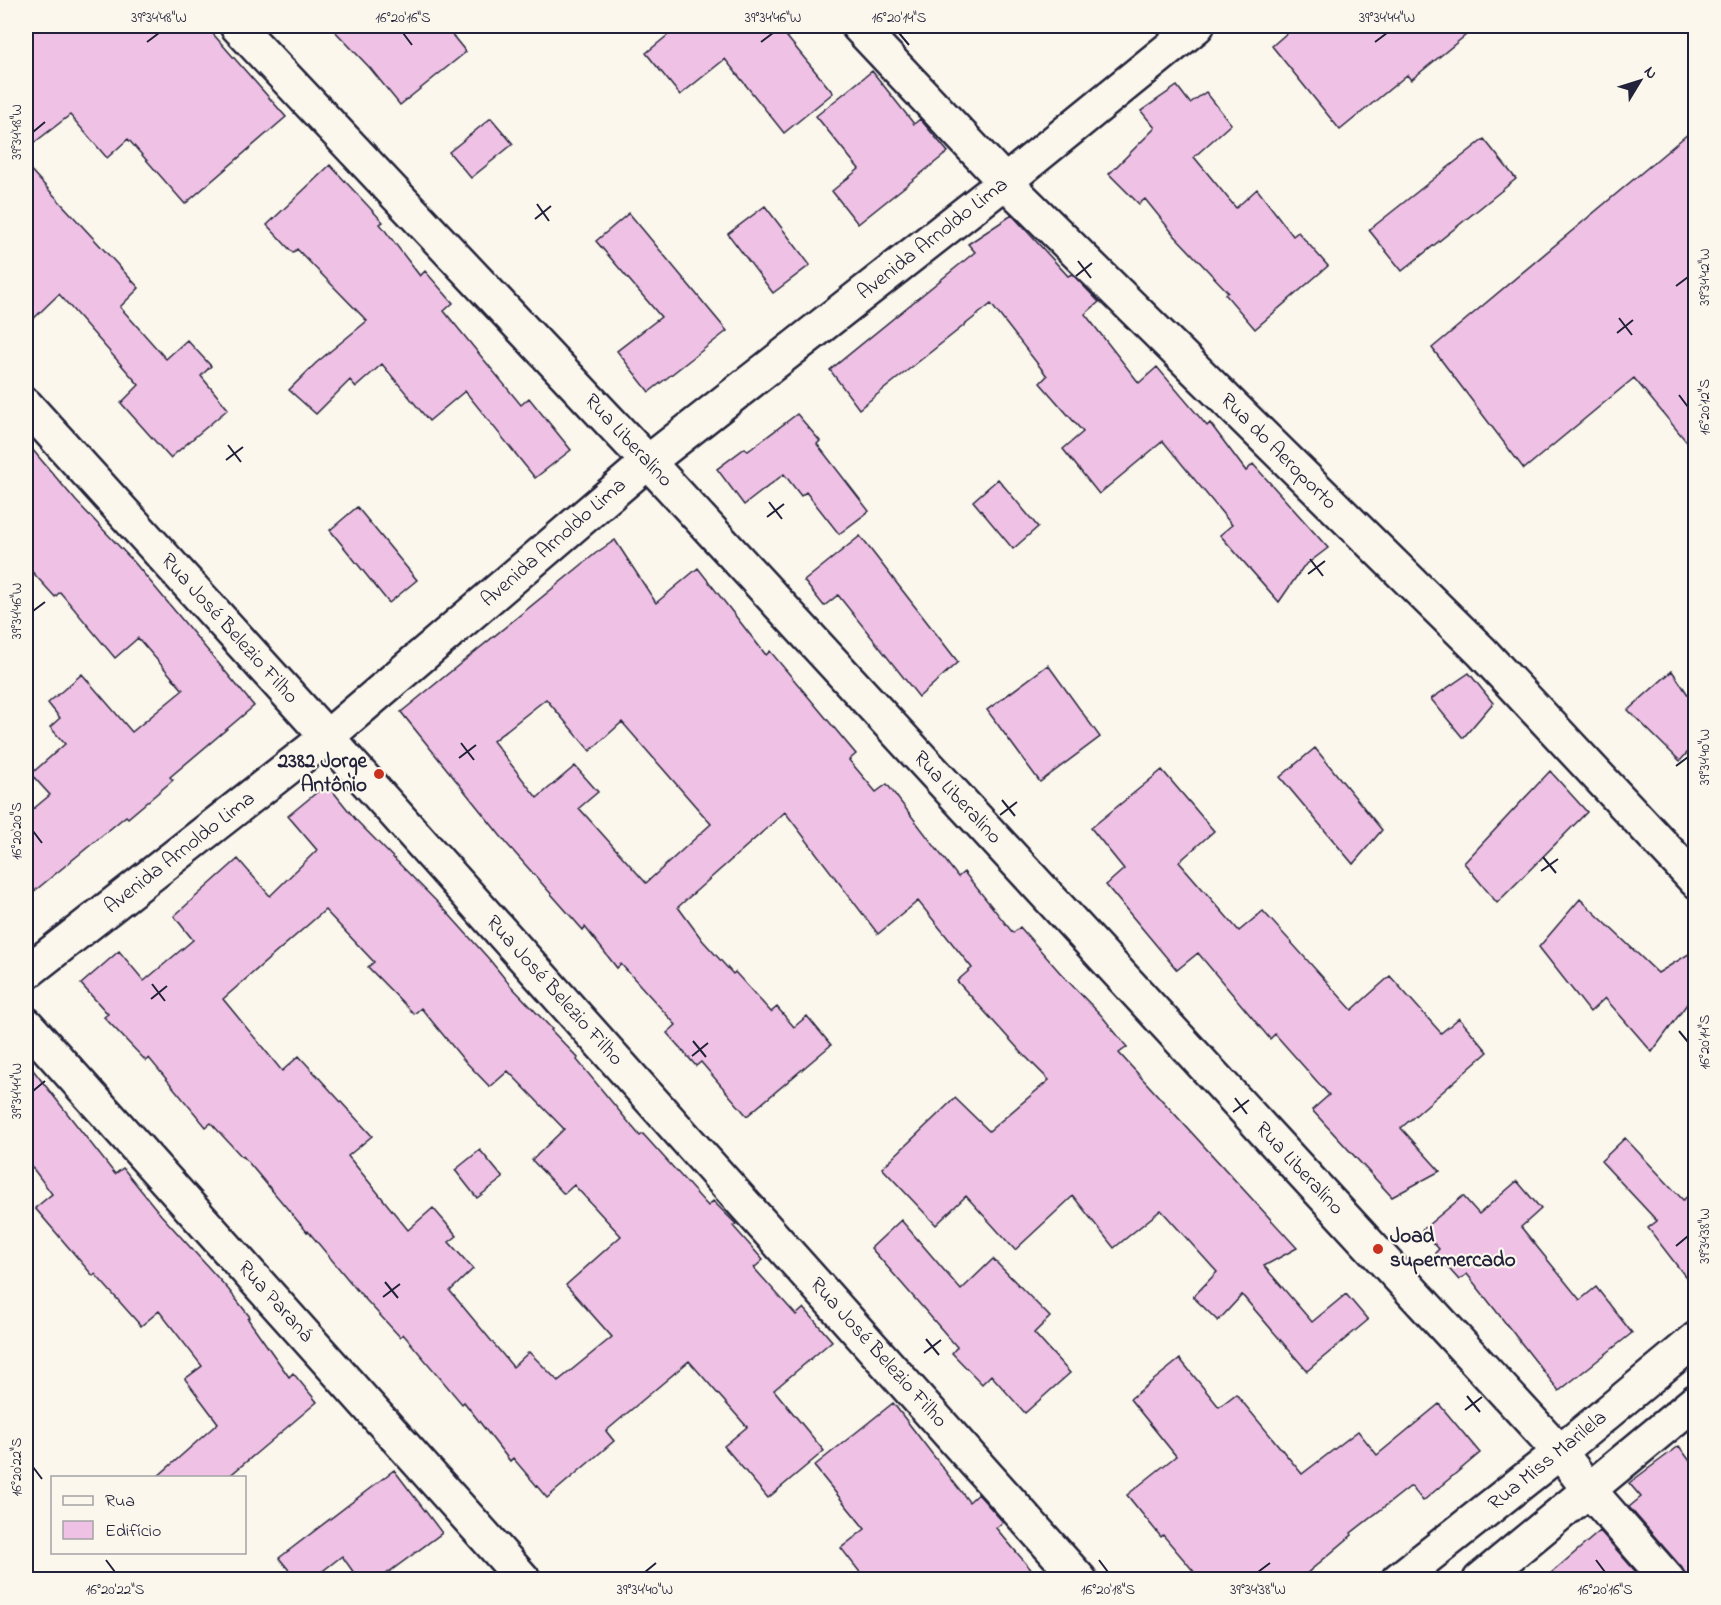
<svg xmlns="http://www.w3.org/2000/svg" width="1721" height="1605" font-family="'Indie Flower',sans-serif">
  <style>
    .building { fill: #efc1e5; stroke: #22223b; stroke-width: 1.5; fill-rule: evenodd }
    .lines { fill: none; stroke-linecap: round; stroke-linejoin: round }
    .minor-casing { stroke: #22223b; stroke-width: 38 }
    .minor { stroke: #fbf7ec; stroke-width: 33 }
    .ticks { fill: none; stroke: #22223b; stroke-width: 2 }
    .poi-dot { fill: #c8321e; stroke: #fbf7ec; stroke-width: 2 }
    .labels { text-anchor: middle; dominant-baseline: central; stroke-width: 4.5; stroke-linejoin: round; paint-order: stroke }
    .street-label { font-size: 21px; fill: #22223b; stroke: #fbf7ec }
    .poi-label { font-size: 21px; font-weight: bold; fill: #22223b; stroke: #fbf7ec; text-anchor: end }
    .neatline { fill: none; stroke: #22223b; stroke-width: 2 }
    .ticks-label { font-size: 15px; text-anchor: middle; fill: #22223b }
  </style>
  <rect width="100%" height="100%" fill="#fbf7ec"/>
  <filter id="ink" filterUnits="userSpaceOnUse"><feTurbulence type="fractalNoise" baseFrequency=".0167" numOctaves="2"/><feDisplacementMap in="SourceGraphic" scale="12" xChannelSelector="R" yChannelSelector="G"/><feConvolveMatrix kernelMatrix="1 2 1 2 8 2 1 2 1" color-interpolation-filters="sRGB"/></filter>
  <g filter="url(#ink)">
    <path class="building" d="M26 26H206L286 117 185 204 128 139 107 158 70 115 26 149Z
      M330 26H445L466 52 400 105 370 68Z
      M679 26H778L833 93 784 133 725 59 680 95 646 53Z
      M1295 26H1477L1411 80 1407 75 1340 130 1272 46Z
      M872 71 914 124 920 119 948 152 858 224 832 191 859 169 816 116Z
      M1177 86 1190 103 1206 92 1231 124 1194 157 1236 208 1257 189 1293 236 1298 232 1328 266 1255 329 1225 294 1228 292 1175 236 1145 199 1139 204 1109 174 1155 128 1141 111Z
      M491 118 513 144 471 178 449 152Z
      M1695 128V452L1634 378 1524 469 1432 348Z
      M1484 139 1516 179 1402 271 1369 230Z
      M26 165 139 288 120 307 166 359 187 340 211 366 201 376 228 409 170 458 121 403 139 385 59 294 26 326Z
      M330 165 383 222 380 224 420 276 425 271 453 303 444 311 521 405 529 398 571 450 535 478 465 391 429 421 382 364 356 387 350 380 316 414 289 390 316 363 367 321 297 249 293 253 267 225Z
      M765 206 810 265 773 293 728 234Z
      M629 213 727 331 649 392 617 351 661 317 596 241Z
      M1012 215 1068 276 1072 274 1099 302 1085 314 1139 383 1157 367 1207 426 1210 423 1246 471 1253 464 1328 548 1303 567 1279 602 1220 535 1232 525 1163 441 1099 494 1063 449 1083 432 1040 383 1047 376 991 304 859 409 830 370 975 252 968 244Z
      M797 414 820 441 817 444 869 511 839 534 806 492 801 496 784 474 744 505 717 469 745 448 748 451Z
      M26 442 76 501 134 562 254 706 170 777 173 780 128 818 126 816 26 898V815L50 795 31 774 65 744 50 727 60 718 48 703 82 674 132 732 183 690 138 638 115 658 60 592 55 597 26 565Z
      M998 479 1038 527 1013 549 973 501Z
      M357 507 417 580 389 603 330 530Z
      M860 536 958 662 919 697 838 595 824 606 804 581Z
      M615 540 656 603 698 568 766 655 770 651 856 754 849 760 876 792 887 784 958 877 964 872 1013 933 1020 927 1063 976 1101 1015 1127 1047 1119 1053 1297 1248 1264 1266 1312 1322 1346 1294 1368 1320 1307 1371 1242 1295 1218 1321 1193 1297 1217 1272 1161 1210 1114 1248 1073 1196 1015 1250 966 1196 936 1225 882 1168 955 1098 989 1131 1049 1080 1022 1053 957 981 972 968 918 901 878 934 785 812 678 907 703 941 733 974 735 972 771 1012 777 1007 794 1027 807 1016 831 1045 747 1116 701 1062 696 1066 667 1033 676 1025 621 964 617 968 585 927 583 930 507 844 401 712 596 553ZM546 699 590 751 622 722 711 824 646 883 579 808 598 792 575 766 537 798 493 741Z
      M1048 665 1100 737 1040 782 987 710Z
      M1672 671 1695 705V744L1680 761 1628 710Z
      M1469 673 1493 703 1463 738 1431 699Z
      M1315 748 1382 830 1353 864 1280 777Z
      M1162 770 1214 831 1179 862 1239 931 1263 911 1352 1010 1390 976 1441 1033 1459 1018 1488 1052 1401 1128 1440 1171 1392 1197 1312 1110 1329 1095 1275 1034 1270 1039 1198 953 1177 970 1106 885 1124 869 1091 828Z
      M1550 771 1587 812 1497 903 1464 863Z
      M327 784 356 820 445 910 489 959 510 985 552 1029 551 1030 578 1058 577 1060 640 1136 643 1134 708 1206 713 1201 736 1224 733 1226 763 1260 754 1268 796 1315 804 1308 832 1341 774 1390 824 1451 768 1498 724 1446 747 1427 689 1361 606 1431 614 1441 547 1498 513 1458 510 1461 464 1402 462 1404 403 1334 400 1337 356 1289 308 1231 307 1232 243 1156 242 1157 211 1123 206 1127 149 1058 146 1061 104 1017 108 1014 81 984 119 951 144 981 193 940 174 916 238 859 270 896 317 850 288 816ZM325 910 374 962 368 967 414 1014 421 1008 463 1059 490 1087 508 1071 564 1129 532 1160 564 1194 574 1185 621 1236 566 1285 612 1337 558 1381 529 1352 513 1367 450 1291 473 1269 449 1242 457 1236 433 1208 408 1230 348 1156 372 1136 299 1056 282 1071 223 999Z
      M1580 899 1658 973 1695 950V993L1652 1052 1605 998 1590 1012 1539 947Z
      M26 1061 115 1174 123 1168 161 1215 228 1289 250 1317 248 1319 289 1377 293 1373 317 1402 227 1478H156L218 1423 185 1379 202 1366 159 1311 141 1326 95 1274 93 1276 35 1208 52 1194 26 1159Z
      M1625 1138 1683 1200 1695 1190V1289L1648 1228 1657 1221 1601 1161Z
      M480 1150 503 1178 477 1198 455 1170Z
      M1517 1181 1541 1209 1521 1227 1580 1300 1596 1287 1632 1333 1559 1391 1467 1274 1459 1280 1435 1253 1439 1249 1422 1230 1463 1196 1479 1214Z
      M901 1220 961 1290 993 1259 1050 1317 1034 1333 1070 1373 1025 1413 991 1375 982 1384 952 1353 957 1347 871 1248Z
      M1180 1359 1219 1407 1236 1394 1302 1474 1358 1431 1377 1455 1439 1404 1480 1453 1423 1501 1411 1486 1351 1533 1352 1535 1299 1580H1201L1163 1535 1161 1537 1127 1495 1176 1456 1130 1399Z
      M893 1403 969 1502 978 1494 1003 1522 996 1528 1040 1580H866L841 1548 865 1529 814 1466Z
      M1679 1446 1695 1468V1580H1686L1682 1568 1629 1507 1641 1497 1629 1483Z
      M394 1470 442 1533 378 1580H359L342 1556 311 1580H297L279 1558Z
      M1600 1531 1643 1580H1543Z"/>
    <g class="lines">
      <g class="minor-casing">
        <path id="minor" d="M237 26 648 462 1560 1452 1589 1490 1668 1580
          M858 26 1005 182 1482 652 1696 881
          M26 405 327 737 1080 1580
          M26 973 327 737 648 462 1005 182 1197 26
          M26 1024 524 1580
          M1398 1580 1560 1452 1696 1339
          M1480 1580 1696 1401"/>
      </g>
      <use href="#minor" class="minor"/>
    </g>
  </g>
  <path class="ticks" d="M403 33 412 45M899 33 909 45M147 42 159 33M761 42 773 33M1375 42 1387 33M33 132 45 122M537 204 549 221M535 219 551 206M1078 261 1091 278M1076 276 1092 263M1676 286 1688 277M1619 318 1632 335M1617 333 1633 320M1679 395 1688 407M228 445 241 462M226 460 243 447M769 502 782 519M767 517 784 504M1310 559 1323 576M1308 574 1325 561M33 611 45 602M461 743 474 760M459 758 476 745M1676 766 1688 757M1002 800 1015 816M1000 815 1017 802M33 831 42 843M1543 857 1556 873M1541 871 1558 859M152 984 165 1001M151 999 167 986M1679 1031 1688 1042M693 1041 706 1057M692 1056 708 1043M33 1091 45 1081M1235 1098 1247 1114M1233 1112 1249 1100M1676 1246 1688 1236M385 1282 398 1298M383 1297 400 1284M926 1339 939 1355M924 1353 941 1340M1467 1396 1480 1412M1465 1410 1482 1397M33 1467 42 1479M106 1560 115 1572M1099 1560 1108 1572M1596 1560 1605 1572M645 1572 656 1563M1258 1572 1270 1563"/>
  <g class="poi-dot">
    <circle cx="379" cy="774" r="6"/>
    <circle cx="1378" cy="1249" r="6"/>
  </g>
  <g class="labels">
    <g class="street-label">
      <text transform="translate(933 239) rotate(-38)">Avenida Arnoldo Lima</text>
      <text transform="translate(628 441) rotate(47)">Rua Liberalino</text>
      <text transform="translate(1278 452) rotate(45)">Rua do Aeroporto</text>
      <text transform="translate(554 543) rotate(-41)">Avenida Arnoldo Lima</text>
      <text transform="translate(229 629) rotate(48)">Rua José Belezio Filho</text>
      <text transform="translate(957 798) rotate(47)">Rua Liberalino</text>
      <text transform="translate(180 853) rotate(-38)">Avenida Arnoldo Lima</text>
      <text transform="translate(554 991) rotate(48)">Rua José Belezio Filho</text>
      <text transform="translate(1299 1169) rotate(47)">Rua Liberalino</text>
      <text transform="translate(275 1302) rotate(48)">Rua Paraná</text>
      <text transform="translate(878 1353) rotate(48)">Rua José Belezio Filho</text>
      <text transform="translate(1548 1461) rotate(-39)">Rua Miss Marilela</text>
    </g>
    <g class="poi-label">
      <text x="367" y="762">2382 Jorge<tspan x="367" dy="24">Antônio</tspan></text>
      <text x="1390" y="1237" text-anchor="start">Joad<tspan x="1390" dy="24">supermercado</tspan></text>
    </g>
  </g>
  <rect width="1721" height="1605" fill="none" stroke="#fbf7ec" stroke-width="66"/>
  <rect x="51" y="1476" width="195" height="78" fill="#fbf7ec" stroke="#a4a2a5" stroke-width="1.5"/>
  <rect x="63" y="1496" width="30" height="9" fill="#fbf7ec" stroke="#a4a2a5" stroke-width="1.5"/>
  <text x="105" y="1506" font-size="18" fill="#22223b">Rua</text>
  <rect x="63" y="1521" width="30" height="18" fill="#efc1e5" stroke="#a4a2a5" stroke-width="1.5"/>
  <text x="105" y="1536" font-size="18" fill="#22223b">Edifício</text>
  <g transform="translate(1640 81) rotate(52)" stroke="#fbf7ec" stroke-width="4.5" paint-order="stroke">
  <path d="M0-4.5L10 22L0 15L-10 22Z" fill="#22223b"/>
  <text y="-9" font-size="16" font-weight="bold" text-anchor="middle" fill="#22223b">N</text>
  </g>
  <rect x="33" y="33" width="1655" height="1539" class="neatline"/>
  <g class="ticks-label">
    <text x="159" y="22">39°34'48"W</text>
    <text x="403" y="22">16°20'16"S</text>
    <text x="773" y="22">39°34'46"W</text>
    <text x="899" y="22">16°20'14"S</text>
    <text x="1387" y="22">39°34'44"W</text>
    <text transform="translate(16 132) rotate(-90)" y="5">39°34'48"W</text>
    <text transform="translate(1704 277) rotate(-90)" y="5">39°34'42"W</text>
    <text transform="translate(1704 407) rotate(-90)" y="5">16°20'12"S</text>
    <text transform="translate(16 611) rotate(-90)" y="5">39°34'46"W</text>
    <text transform="translate(1704 757) rotate(-90)" y="5">39°34'40"W</text>
    <text transform="translate(16 831) rotate(-90)" y="5">16°20'20"S</text>
    <text transform="translate(1704 1042) rotate(-90)" y="5">16°20'14"S</text>
    <text transform="translate(16 1091) rotate(-90)" y="5">39°34'44"W</text>
    <text transform="translate(1704 1236) rotate(-90)" y="5">39°34'38"W</text>
    <text transform="translate(16 1467) rotate(-90)" y="5">16°20'22"S</text>
    <text x="115" y="1594">16°20'22"S</text>
    <text x="645" y="1594">39°34'40"W</text>
    <text x="1108" y="1594">16°20'18"S</text>
    <text x="1258" y="1594">39°34'38"W</text>
    <text x="1605" y="1594">16°20'16"S</text>
  </g>
</svg>
